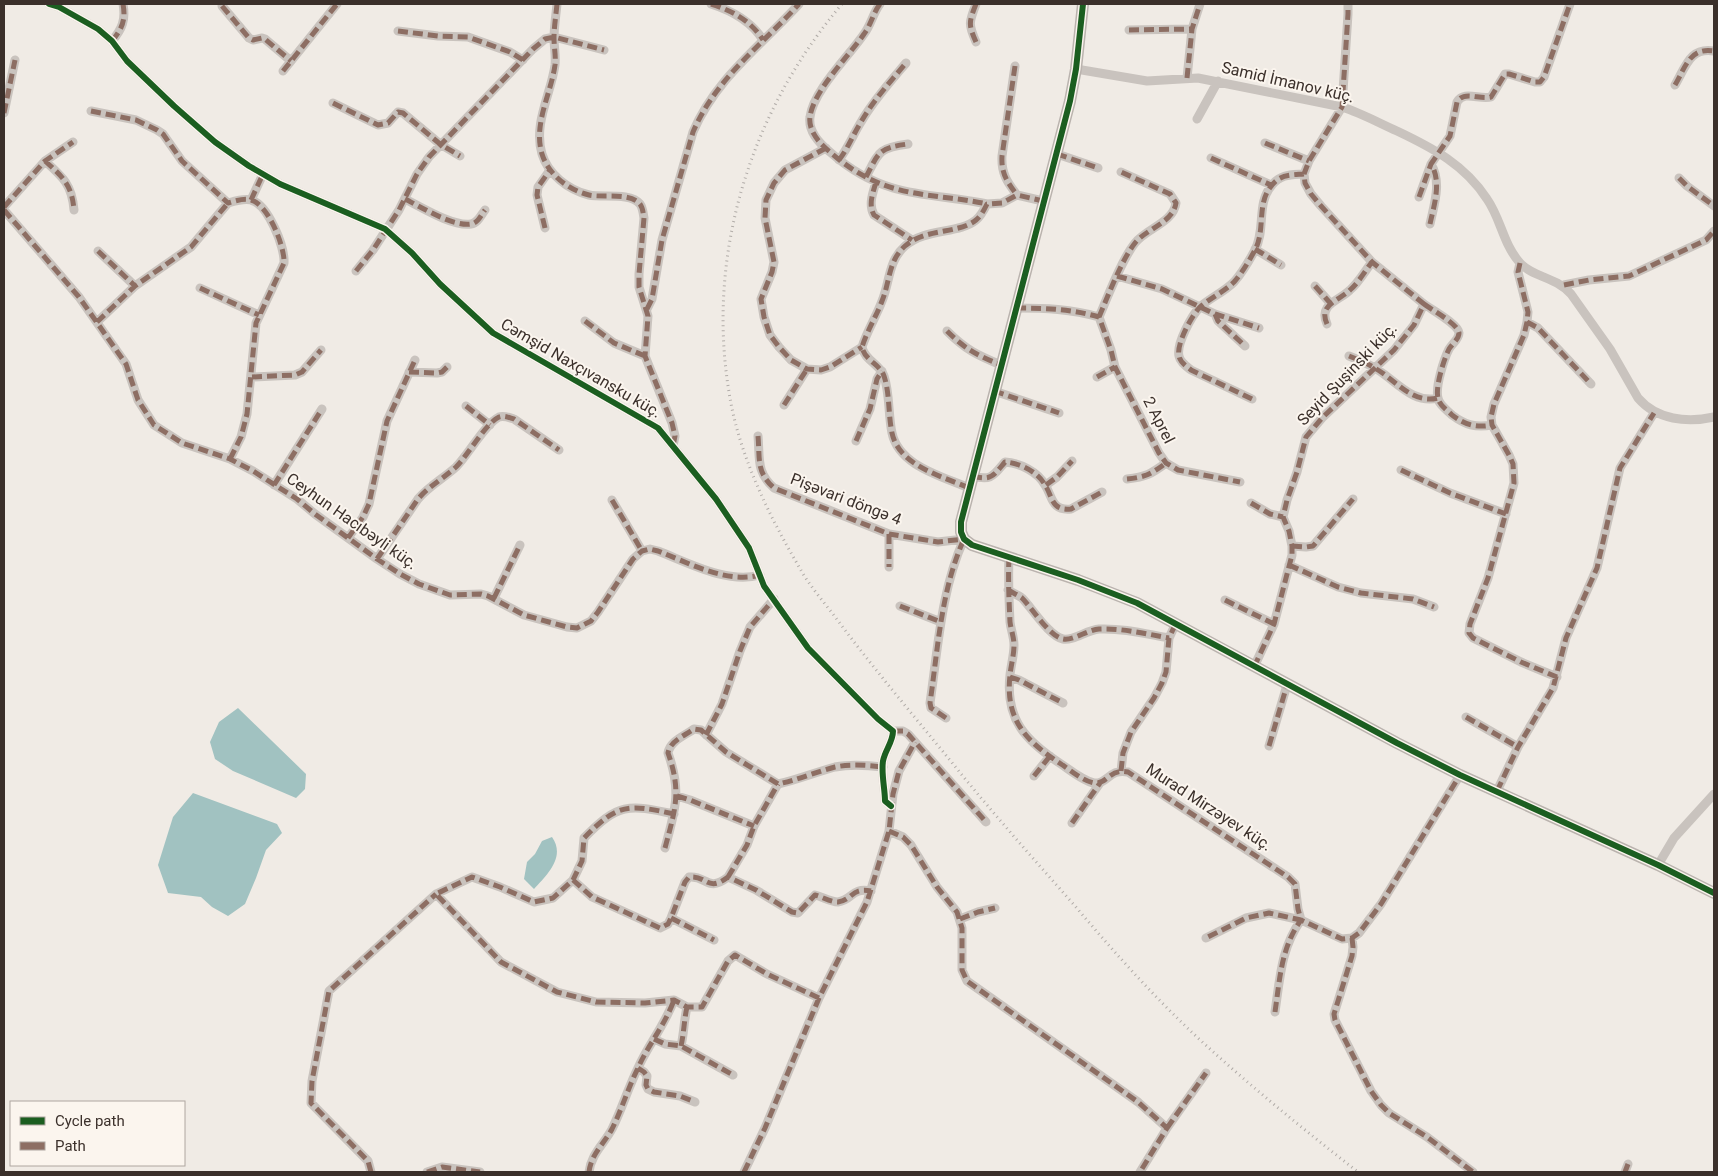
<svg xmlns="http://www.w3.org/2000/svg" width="1718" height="1176" font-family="Roboto,sans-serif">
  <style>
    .water { fill: #a1c2c1 }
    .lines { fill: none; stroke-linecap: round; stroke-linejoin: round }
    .street { stroke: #c9c3be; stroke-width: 9 }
    .secondary { stroke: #bab3ae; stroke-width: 12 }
    .rail { stroke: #b1aca8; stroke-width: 3; stroke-dasharray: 1 4; stroke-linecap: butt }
    .quiet { stroke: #8d6e63; stroke-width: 5; stroke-dasharray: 10 5; stroke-linecap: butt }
    .cycleway-casing { stroke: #fbf5ee; stroke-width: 9 }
    .cycleway { stroke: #1b5e20; stroke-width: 6 }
    .labels { text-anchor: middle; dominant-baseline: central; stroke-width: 4; stroke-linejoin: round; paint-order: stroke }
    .street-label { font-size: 16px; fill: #3b302b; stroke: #fbf5ee }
  </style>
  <rect width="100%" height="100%" fill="#f0ebe5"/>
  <path class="water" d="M238 708 306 774 305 789 296 798 233 771 215 759 210 742 219 722Z
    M193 793 277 824 282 833 266 850 256 878 245 904 228 916 212 907 201 897 168 893 158 865 173 817Z
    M552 837C566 857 547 875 534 889L524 879 527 862 535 854 542 841Z"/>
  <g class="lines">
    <path class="street" d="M49 4 59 7 98 29 112 41 127 61 174 106 215 142 249 166 280 184 385 229 412 253 440 284 493 333 658 428 716 499 749 548 764 586 808 648 878 719 893 731C893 742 885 750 883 761 881 773 885 789 885 801L891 806
      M557 4C556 15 554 27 554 38 554 47 556 56 555 65 551 94 533 124 542 154 548 174 568 190 589 195 602 198 630 192 640 204 643 208 643 213 644 218L639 274V287L648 316 645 356 672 423 675 436 673 446
      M711 4C733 11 751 21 763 40
      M880 4C873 13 871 25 864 34 849 56 813 91 810 117 808 131 820 144 830 152 848 168 869 181 893 188 923 197 956 197 987 204
      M222 6 249 38 253 40 262 38 265 39 291 61
      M1129 30 1192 29
      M398 31 438 36 468 37 510 52 523 60
      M112 41C122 29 126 20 123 4
      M976 42C968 24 969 22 976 4
      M1015 66 1002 156C1001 173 1007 182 1017 195
      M1076 69 1147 81 1198 78 1342 107C1361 113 1379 123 1397 131 1433 148 1465 165 1487 199 1501 219 1503 244 1520 263 1534 278 1555 276 1571 294L1610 349 1638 398C1657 420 1687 423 1714 417
      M283 71 337 4
      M1187 78 1192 29 1200 4
      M1675 85C1686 66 1690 47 1714 51
      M333 103 378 125 388 123 398 112 403 113 440 144 460 156
      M91 111 136 120 157 130 163 134 182 161 228 203C235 201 244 198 251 200 268 204 285 247 284 263L256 323 247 414 241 437 230 459
      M4 113 15 60
      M1197 119 1218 81
      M1265 143 1309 161
      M826 148 785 170 774 183 766 200 765 218 774 262 772 272 761 299 764 317 770 335 779 347 791 360 807 369 821 370 830 367 862 347
      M1057 154 1098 168
      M1211 158 1271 185
      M839 160C848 148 853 135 861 122 873 101 890 82 906 63
      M45 161C63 177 72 185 74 210
      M866 177C879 152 878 148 908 144
      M1679 178 1687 186 1714 206
      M876 182C873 193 868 204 874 215L912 240
      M1419 197 1431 164
      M405 199C421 207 453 227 471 224 478 223 481 215 485 210
      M251 200 263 174
      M4 207 45 161 73 142
      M4 210 79 297 126 364 138 400 154 425 182 443 230 459 253 471 297 499 315 514 377 559 400 574 419 584 450 595 481 594 488 596 524 615 567 627 577 628 591 621 598 612 633 559 642 551 650 549 658 551C689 563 727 584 760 575
      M1430 224C1434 205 1442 182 1431 164L1450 136 1457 102C1464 90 1479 100 1491 97L1505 74H1509L1535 82H1540L1544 77 1570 4
      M545 228 537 195 538 187 550 170
      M1255 249 1281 265
      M98 251 135 286
      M1520 263 1518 272 1528 312 1527 322 1524 335 1494 404 1491 417 1492 425 1509 455 1513 464 1514 483 1488 578 1470 624 1469 633 1473 638 1521 662 1557 677
      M356 271 373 250 399 210 417 174 429 157 533 49 545 39 554 37 604 50
      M1117 276 1162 289 1215 314 1259 328
      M1564 285 1589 280 1629 276 1706 240 1714 231
      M1315 286 1331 304
      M200 288 259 315
      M1424 304C1432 310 1458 324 1459 333 1459 339 1452 344 1449 349 1444 359 1435 387 1438 398 1439 405 1447 410 1452 415 1465 425 1476 428 1492 425
      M1016 308C1045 308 1071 309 1099 317L1111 350 1115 367 1159 453 1166 463 1178 470 1240 482
      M647 309 652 299 662 240 693 132C716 78 761 46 799 4
      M1215 314 1218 321 1245 346
      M1099 317C1108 296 1122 259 1135 243 1147 228 1173 223 1176 203L1170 194 1121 172
      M585 321 614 343 645 356
      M97 322 135 286 191 247 228 203
      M1527 322 1538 328 1591 384
      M1327 324C1318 304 1339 301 1350 290 1359 282 1365 271 1372 262
      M947 331C966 350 977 355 1001 365
      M1349 356C1359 360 1369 364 1378 370 1397 382 1413 404 1438 398
      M409 372 437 373 442 372 447 367
      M252 377 295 375 302 372 321 350
      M1097 377 1115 367
      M994 391 1059 413
      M1252 399 1191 370C1186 366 1180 362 1179 356 1176 344 1192 315 1200 307 1210 298 1224 292 1234 282 1242 273 1249 261 1255 250 1266 229 1256 203 1272 185 1281 174 1291 175 1304 174
      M784 405 807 369
      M466 406 490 425
      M758 436C760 459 756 472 774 488L889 534 938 542 964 539
      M856 441 870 409 877 379 882 371
      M1401 470 1450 493 1506 514
      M972 476C992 481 993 476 1005 462 1020 463 1038 472 1045 485 1053 497 1051 511 1071 509L1102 492
      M1127 479C1146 477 1151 474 1166 463
      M274 485 322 409
      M1046 485 1057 477 1072 461
      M969 488C942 476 899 466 892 433 888 414 890 394 884 376 880 364 864 360 862 347 867 331 876 317 882 301 890 282 888 261 905 246 925 228 959 234 976 220 981 216 984 210 987 204L1002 203 1017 195 1043 201
      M612 500 642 551
      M1251 503 1270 514 1283 517
      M889 534V567
      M348 538 363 517 369 504 387 421 415 360
      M1292 546 1306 547 1313 546 1353 499
      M1009 557C1008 579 1009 601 1010 622 1011 630 1014 637 1014 645 1014 655 1011 665 1010 675 1005 720 1026 741 1061 764 1070 770 1083 781 1094 783 1107 785 1109 768 1128 772L1288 877 1295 884 1298 909 1301 920 1269 913 1246 918 1206 938
      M377 559 418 499C429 486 444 478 456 467 468 455 486 423 499 417 504 415 510 418 514 419L559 450
      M1289 565 1338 587 1361 593 1413 599 1434 607
      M1008 590C1013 593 1018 595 1022 598 1032 608 1049 636 1063 639 1073 641 1087 630 1099 629 1123 628 1146 634 1169 638
      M494 598 520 545
      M1225 600 1274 624
      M900 606 941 622
      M1254 667 1274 624 1292 555V546L1289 531 1283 517 1287 500 1297 472 1306 437 1322 418 1394 350 1414 325 1424 304 1372 262 1321 206 1311 194 1305 183 1304 174 1309 161 1342 107 1348 14V4
      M1010 677 1019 680 1063 703
      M1466 717 1518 747
      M946 718 931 708 930 703C938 648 941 590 964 539
      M893 731H903L908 734 986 822
      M706 735 722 704 740 651 750 627 774 599
      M1269 746 1287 685
      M1121 771 1123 753 1131 732 1154 698 1162 683 1166 672 1169 638 1176 623
      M1034 776 1050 756
      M1497 791 1518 747 1553 688 1566 638 1597 568 1620 468 1654 413
      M677 796 690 800 754 826
      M674 814C628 804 618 803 584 838L582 861 573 880 553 898 534 902 500 887 472 877 436 894 501 962 557 992 596 1002 645 1003 674 1000 687 1007H702L728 961 735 955 767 974 819 998
      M1072 823 1100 783
      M889 831 903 837 911 845 937 887 957 912 962 928V970L967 981 1138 1102 1167 1128 1140 1172
      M665 848C675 810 682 792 668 753 670 741 684 736 694 729L701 730 726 752 778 784C797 780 816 772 835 767 850 764 867 765 883 767
      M1658 865 1674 838 1714 794
      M728 877 747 845 754 826 778 784
      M573 880 592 897 660 928 668 924 671 918 685 882 689 877C707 875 707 893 728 877L756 890 792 912 798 913 815 895C823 897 830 902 838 902 853 900 851 887 871 891
      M671 918 714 940
      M960 919 978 912 995 908
      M1352 938 1353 947 1352 956 1334 1014 1335 1020 1371 1091 1381 1105 1389 1113 1427 1137 1473 1172
      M1275 1012C1280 978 1281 948 1301 920L1342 939 1352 938 1359 933 1381 904 1460 775
      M654 1039 665 1044 681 1046 733 1075
      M681 1046C684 1033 684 1020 687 1007
      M638 1068 644 1072 647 1076 646 1085 648 1089 654 1092 680 1096 695 1102
      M1167 1128 1206 1073
      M371 1172 368 1161 311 1103 312 1081 329 991 436 894
      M427 1172 442 1167 480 1172
      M589 1172C591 1154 604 1144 612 1129 622 1109 628 1088 638 1068 648 1045 665 1025 674 1000
      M744 1172 765 1128 819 998 867 902 889 831 893 794 899 771 915 742
      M1625 1172 1628 1164"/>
    <path class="secondary" d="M1083 4 1076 69 1070 101 961 522V532L964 539 972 545 1078 580 1137 603 1397 743 1460 775 1658 865 1714 893"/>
    <path class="rail" d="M842 4C751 111 706 253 729 392 738 452 768 514 798 565 808 584 823 601 836 618 876 672 920 723 962 775 999 820 1037 863 1075 906 1114 952 1154 997 1198 1038 1249 1085 1303 1129 1358 1172"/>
    <path class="quiet" d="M557 4C556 15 554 27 554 38 554 47 556 56 555 65 551 94 533 124 542 154 548 174 568 190 589 195 602 198 630 192 640 204 643 208 643 213 644 218L639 274V287L648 316 645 356 672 423 675 436 673 446
      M711 4C733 11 751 21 763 40
      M880 4C873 13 871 25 864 34 849 56 813 91 810 117 808 131 820 144 830 152 848 168 869 181 893 188 923 197 956 197 987 204
      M222 6 249 38 253 40 262 38 265 39 291 61
      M1129 30 1192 29
      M398 31 438 36 468 37 510 52 523 60
      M112 41C122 29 126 20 123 4
      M976 42C968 24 969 22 976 4
      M1015 66 1002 156C1001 173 1007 182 1017 195
      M283 71 337 4
      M1187 78 1192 29 1200 4
      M1675 85C1686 66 1690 47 1714 51
      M333 103 378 125 388 123 398 112 403 113 440 144 460 156
      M91 111 136 120 157 130 163 134 182 161 228 203C235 201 244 198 251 200 268 204 285 247 284 263L256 323 247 414 241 437 230 459
      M4 113 15 60
      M1265 143 1309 161
      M826 148 785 170 774 183 766 200 765 218 774 262 772 272 761 299 764 317 770 335 779 347 791 360 807 369 821 370 830 367 862 347
      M1057 154 1098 168
      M1211 158 1271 185
      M839 160C848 148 853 135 861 122 873 101 890 82 906 63
      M45 161C63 177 72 185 74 210
      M866 177C879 152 878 148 908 144
      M1679 178 1687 186 1714 206
      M876 182C873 193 868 204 874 215L912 240
      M1419 197 1431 164
      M405 199C421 207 453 227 471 224 478 223 481 215 485 210
      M251 200 263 174
      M4 207 45 161 73 142
      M4 210 79 297 126 364 138 400 154 425 182 443 230 459 253 471 297 499 315 514 377 559 400 574 419 584 450 595 481 594 488 596 524 615 567 627 577 628 591 621 598 612 633 559 642 551 650 549 658 551C689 563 727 584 760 575
      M1430 224C1434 205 1442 182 1431 164L1450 136 1457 102C1464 90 1479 100 1491 97L1505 74H1509L1535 82H1540L1544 77 1570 4
      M545 228 537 195 538 187 550 170
      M1255 249 1281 265
      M98 251 135 286
      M1520 263 1518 272 1528 312 1527 322 1524 335 1494 404 1491 417 1492 425 1509 455 1513 464 1514 483 1488 578 1470 624 1469 633 1473 638 1521 662 1557 677
      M356 271 373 250 399 210 417 174 429 157 533 49 545 39 554 37 604 50
      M1117 276 1162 289 1215 314 1259 328
      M1564 285 1589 280 1629 276 1706 240 1714 231
      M1315 286 1331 304
      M200 288 259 315
      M1424 304C1432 310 1458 324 1459 333 1459 339 1452 344 1449 349 1444 359 1435 387 1438 398 1439 405 1447 410 1452 415 1465 425 1476 428 1492 425
      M1016 308C1045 308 1071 309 1099 317L1111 350 1115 367 1159 453 1166 463 1178 470 1240 482
      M647 309 652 299 662 240 693 132C716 78 761 46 799 4
      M1215 314 1218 321 1245 346
      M1099 317C1108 296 1122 259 1135 243 1147 228 1173 223 1176 203L1170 194 1121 172
      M585 321 614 343 645 356
      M97 322 135 286 191 247 228 203
      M1527 322 1538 328 1591 384
      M1327 324C1318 304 1339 301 1350 290 1359 282 1365 271 1372 262
      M947 331C966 350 977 355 1001 365
      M1349 356C1359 360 1369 364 1378 370 1397 382 1413 404 1438 398
      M409 372 437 373 442 372 447 367
      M252 377 295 375 302 372 321 350
      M1097 377 1115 367
      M994 391 1059 413
      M1252 399 1191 370C1186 366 1180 362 1179 356 1176 344 1192 315 1200 307 1210 298 1224 292 1234 282 1242 273 1249 261 1255 250 1266 229 1256 203 1272 185 1281 174 1291 175 1304 174
      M784 405 807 369
      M466 406 490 425
      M758 436C760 459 756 472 774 488L889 534 938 542 964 539
      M856 441 870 409 877 379 882 371
      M1401 470 1450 493 1506 514
      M972 476C992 481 993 476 1005 462 1020 463 1038 472 1045 485 1053 497 1051 511 1071 509L1102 492
      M1127 479C1146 477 1151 474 1166 463
      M274 485 322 409
      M1046 485 1057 477 1072 461
      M969 488C942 476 899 466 892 433 888 414 890 394 884 376 880 364 864 360 862 347 867 331 876 317 882 301 890 282 888 261 905 246 925 228 959 234 976 220 981 216 984 210 987 204L1002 203 1017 195 1043 201
      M612 500 642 551
      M1251 503 1270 514 1283 517
      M889 534V567
      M348 538 363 517 369 504 387 421 415 360
      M1292 546 1306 547 1313 546 1353 499
      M1009 557C1008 579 1009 601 1010 622 1011 630 1014 637 1014 645 1014 655 1011 665 1010 675 1005 720 1026 741 1061 764 1070 770 1083 781 1094 783 1107 785 1109 768 1128 772L1288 877 1295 884 1298 909 1301 920 1269 913 1246 918 1206 938
      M377 559 418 499C429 486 444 478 456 467 468 455 486 423 499 417 504 415 510 418 514 419L559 450
      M1289 565 1338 587 1361 593 1413 599 1434 607
      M1008 590C1013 593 1018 595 1022 598 1032 608 1049 636 1063 639 1073 641 1087 630 1099 629 1123 628 1146 634 1169 638
      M494 598 520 545
      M1225 600 1274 624
      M900 606 941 622
      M1254 667 1274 624 1292 555V546L1289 531 1283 517 1287 500 1297 472 1306 437 1322 418 1394 350 1414 325 1424 304 1372 262 1321 206 1311 194 1305 183 1304 174 1309 161 1342 107 1348 14V4
      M1010 677 1019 680 1063 703
      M1466 717 1518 747
      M946 718 931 708 930 703C938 648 941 590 964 539
      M893 731H903L908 734 986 822
      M706 735 722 704 740 651 750 627 774 599
      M1269 746 1287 685
      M1121 771 1123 753 1131 732 1154 698 1162 683 1166 672 1169 638 1176 623
      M1034 776 1050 756
      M1497 791 1518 747 1553 688 1566 638 1597 568 1620 468 1654 413
      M677 796 690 800 754 826
      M674 814C628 804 618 803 584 838L582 861 573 880 553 898 534 902 500 887 472 877 436 894 501 962 557 992 596 1002 645 1003 674 1000 687 1007H702L728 961 735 955 767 974 819 998
      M1072 823 1100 783
      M889 831 903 837 911 845 937 887 957 912 962 928V970L967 981 1138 1102 1167 1128 1140 1172
      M665 848C675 810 682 792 668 753 670 741 684 736 694 729L701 730 726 752 778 784C797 780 816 772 835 767 850 764 867 765 883 767
      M728 877 747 845 754 826 778 784
      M573 880 592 897 660 928 668 924 671 918 685 882 689 877C707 875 707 893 728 877L756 890 792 912 798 913 815 895C823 897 830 902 838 902 853 900 851 887 871 891
      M671 918 714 940
      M960 919 978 912 995 908
      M1352 938 1353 947 1352 956 1334 1014 1335 1020 1371 1091 1381 1105 1389 1113 1427 1137 1473 1172
      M1275 1012C1280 978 1281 948 1301 920L1342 939 1352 938 1359 933 1381 904 1460 775
      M654 1039 665 1044 681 1046 733 1075
      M681 1046C684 1033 684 1020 687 1007
      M638 1068 644 1072 647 1076 646 1085 648 1089 654 1092 680 1096 695 1102
      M1167 1128 1206 1073
      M371 1172 368 1161 311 1103 312 1081 329 991 436 894
      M427 1172 442 1167 480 1172
      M589 1172C591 1154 604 1144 612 1129 622 1109 628 1088 638 1068 648 1045 665 1025 674 1000
      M744 1172 765 1128 819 998 867 902 889 831 893 794 899 771 915 742
      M1625 1172 1628 1164"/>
    <g class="cycleway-casing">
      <path id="cycleway" d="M49 4 59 7 98 29 112 41 127 61 174 106 215 142 249 166 280 184 385 229 412 253 440 284 493 333 658 428 716 499 749 548 764 586 808 648 878 719 893 731C893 742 885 750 883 761 881 773 885 789 885 801L891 806
        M1083 4 1076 69 1070 101 961 522V532L964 539 972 545 1078 580 1137 603 1397 743 1460 775 1658 865 1714 893"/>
    </g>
    <use href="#cycleway" class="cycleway"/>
  </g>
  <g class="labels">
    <g class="street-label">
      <text transform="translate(1288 82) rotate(13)">Samid İmanov küç.</text>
      <text transform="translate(581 368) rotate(30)">Cəmşid Naxçıvansku küç.</text>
      <text transform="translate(1347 374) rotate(-46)">Seyid Şuşinski küç.</text>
      <text transform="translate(1159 420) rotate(63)">2 Aprel</text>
      <text transform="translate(846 499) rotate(21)">Pişəvari döngə 4</text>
      <text transform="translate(352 521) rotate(35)">Ceyhun Hacıbəyli küç.</text>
      <text transform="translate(1209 807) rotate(33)">Murad Mirzəyev küç.</text>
    </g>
  </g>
  <rect width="1718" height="1176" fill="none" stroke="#3b302b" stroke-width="10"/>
  <rect x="10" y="1101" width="175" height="65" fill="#fbf5ee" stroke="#aea6a0"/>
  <rect x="20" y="1117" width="25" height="8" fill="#1b5e20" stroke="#aea6a0"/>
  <text x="55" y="1126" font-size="15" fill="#3b302b">Cycle path</text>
  <rect x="20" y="1142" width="25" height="8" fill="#8d6e63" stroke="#aea6a0"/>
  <text x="55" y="1151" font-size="15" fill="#3b302b">Path</text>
</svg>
